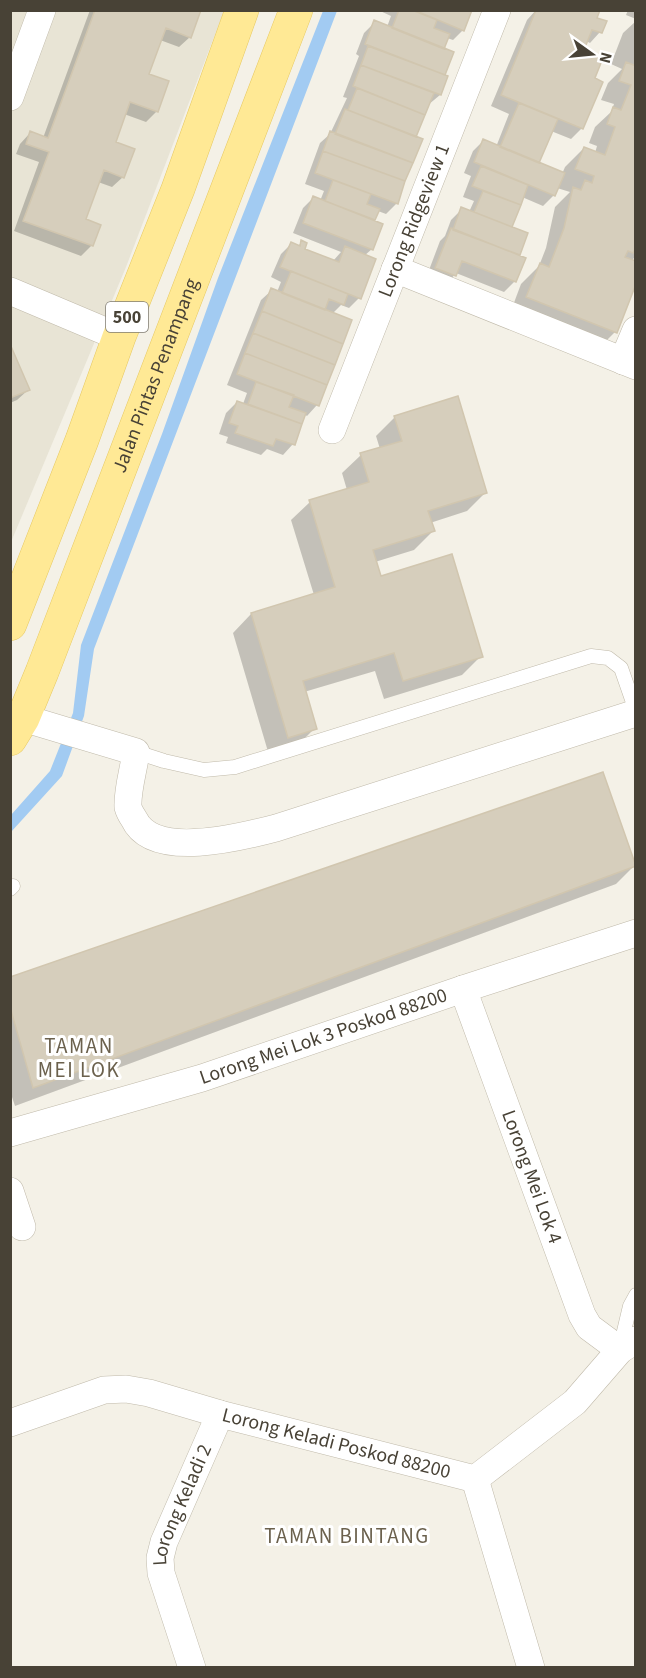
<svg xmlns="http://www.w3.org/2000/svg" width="646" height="1678" font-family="'Source Sans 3',sans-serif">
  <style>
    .residential { fill: #e8e4d5 }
    .water { fill: #a2cbf2 }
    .shadow { fill: #0003 }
    .building { fill: #d6cebc; stroke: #d1c6af; stroke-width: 1.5 }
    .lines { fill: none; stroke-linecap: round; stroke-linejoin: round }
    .service-casing { stroke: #c0baaa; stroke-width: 15 }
    .minor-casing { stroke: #c0baaa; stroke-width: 28 }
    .primary-casing { stroke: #e7c962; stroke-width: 34 }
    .service { stroke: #fff; stroke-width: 14 }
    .minor { stroke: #fff; stroke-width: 27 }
    .primary { stroke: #ffe995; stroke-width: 33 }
    .labels { text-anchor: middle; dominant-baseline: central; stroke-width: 6; stroke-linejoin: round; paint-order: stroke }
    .shield { fill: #fff; stroke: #7f7b72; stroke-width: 1.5 }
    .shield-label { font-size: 18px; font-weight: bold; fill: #484236 }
    .street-label { font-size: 20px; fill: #484236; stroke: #fff }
    .neighbourhood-label { font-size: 21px; letter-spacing: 1.5px; fill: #6b614d; stroke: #fff }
  </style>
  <rect width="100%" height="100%" fill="#f4f1e7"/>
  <path class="residential" d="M11 11H224L126 267 11 542Z"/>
  <path class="water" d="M323 11H337L94 649 84 716 62 776 11 832V815L50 771 73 713 81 645 162 434 218 278Z"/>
  <path class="shadow" d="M90 10H199L190 37 179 47 160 40 147 74 157 111 146 122 124 114 114 143 123 177 112 187 98 182 84 220 92 245 81 256 14 231 39 162 16 154 20 144 30 133 43 138Z
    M378 10H471L463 30 453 40 447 38 442 49 443 76 446 77 440 95 428 105 414 138 421 140 397 203 386 214 378 211 374 221 372 249 364 256 359 298 349 308 341 305 332 314 317 405 307 416 304 414 293 444 283 455 267 449 261 455 226 443 228 437 219 434 226 413 237 402 243 404 247 393 227 385 261 300 272 290 277 292 281 282 271 277 281 254 291 244 298 246 302 242 304 250 333 261 341 252 293 233 303 208 313 198 320 201 324 191 305 184 320 143 330 134 347 98 343 97 359 56 356 54 364 33 375 22 387 27 391 16Z
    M536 10 595 18 600 32 590 43 586 41 582 51 593 79 582 128 571 139 551 131 537 164 562 174 565 167 584 148 595 153 597 146 589 143 595 127 611 112 614 104 601 100 608 83 622 69 611 64 623 33 636 21V256L631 261 615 332 596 351 509 316 521 284 539 266 546 248 555 207 570 192 557 188 554 195 543 206 522 197 511 228 526 234 518 256 515 281 504 292 456 273 445 286 426 278 440 241 445 236 451 220 462 209 469 212 474 201 463 197 471 176 464 173 473 151 483 141 496 147 509 114 491 106 527 20Z
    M628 10H636V19L626 15Z
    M10 348 28 390 17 400 10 403Z
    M395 417 486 492 467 511 430 523 433 531 414 550 375 562 380 578 481 656 462 675 384 699 375 671 304 692 315 728 296 747 269 755 233 633 251 614 314 595 291 520 310 502 347 490 342 473 361 455 380 449 376 436Z
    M635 865 616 884 15 1106 10 1091V979Z"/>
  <path class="building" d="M95 10H201L191 38 166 28 149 74 169 81 158 112 130 102 116 142 135 149 124 178 104 170 86 219 101 225 93 246 23 221 49 152 26 144 30 131 48 138Z
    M399 10H412L437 20 434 28 450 34 444 49 392 28Z
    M414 10H472L464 31Z
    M536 10H600L597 18 607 21 602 33 592 30 584 50 603 58 595 78 603 82 583 129 501 95Z
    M374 20 454 52 445 75 365 44Z
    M368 46 448 76 441 95 361 65Z
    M626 62 636 66V247L633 253 628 251 625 257 636 261V284L617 333 526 297 540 263 549 267 564 228 573 187 581 190 585 180 592 183 594 176 575 169 584 147 605 155 615 127 607 124 613 107 621 110 631 85 619 81Z
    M361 65 434 93 425 115 353 86Z
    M357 88 425 115 416 137 348 110Z
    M519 103 558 119 539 163 500 147Z
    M345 109 423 139 413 163 335 134Z
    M330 131 413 163 405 181 323 151Z
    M483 139 565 173 555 196 474 162Z
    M323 151 405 181 398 204 315 173Z
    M481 166 528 185 521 205 472 186Z
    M333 180 371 194 367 204 380 209 375 220 325 201Z
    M483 191 521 205 512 227 474 212Z
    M313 196 383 224 373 250 303 223Z
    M461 207 528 233 520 255 453 230Z
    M451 228 526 258 516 282 462 261 456 276 435 268Z
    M301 240 307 243 305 249 339 262 345 246 376 259 361 299 280 267 291 242 300 246Z
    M291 271 348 294 344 305 329 299 325 310 282 293Z
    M271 288 352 320 343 344 262 311Z
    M262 311 343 344 335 365 253 333Z
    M253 333 335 365 327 385 245 353Z
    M10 344 30 390 10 398Z
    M245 353 327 385 319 406 237 374Z
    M256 382 294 395 289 407 306 413 302 424 248 404Z
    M458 396 487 493 428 511 435 531 373 550 381 576 452 554 483 657 403 681 394 653 303 681 317 729 288 738 251 613 335 587 309 500 369 482 360 453 402 441 394 416Z
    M237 401 302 424 295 445 276 439 273 446 235 433 238 426 229 423Z
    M603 772 636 866 33 1088 10 1007V977Z"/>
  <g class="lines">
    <g class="service-casing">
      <path id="service" d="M136 752 164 761 204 770 235 767 591 656 608 658 621 668 636 711
        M10 889 13 886
        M620 1348 630 1306 636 1295"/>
    </g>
    <g class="minor-casing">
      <g id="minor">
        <path d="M10 97 42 10"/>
        <path d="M395 269 636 366"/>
        <path d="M10 291 119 337"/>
        <path d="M623 361 636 330"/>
        <path id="s1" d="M332 430 497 10"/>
        <path d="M23 718 136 752C134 768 127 791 128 807 129 811 132 816 134 819 153 860 242 837 276 828L636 713"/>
        <path id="s2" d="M463 989 582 1315 589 1327 620 1350"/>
        <path id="s3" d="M10 1133 202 1078 463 989 636 933"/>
        <path d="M10 1191 22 1227"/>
        <path id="s4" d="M10 1423 104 1390 126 1389 149 1393 220 1414 475 1479 575 1402 620 1350 636 1340"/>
        <path d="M475 1479 531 1668"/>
        <path id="s5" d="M192 1668 161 1573 160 1558 164 1542 220 1414"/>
      </g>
    </g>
    <g class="primary-casing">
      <g id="primary">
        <path d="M10 624 82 440 119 337 178 189 242 10"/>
        <path id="s6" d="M10 739 23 718 42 672 296 10"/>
      </g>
    </g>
    <use href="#service" class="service"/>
    <use href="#minor" class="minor"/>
    <use href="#primary" class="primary"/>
  </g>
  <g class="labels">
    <rect class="shield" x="106" y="302" width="42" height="30" rx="4.5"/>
    <g class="shield-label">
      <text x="127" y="317">500</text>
    </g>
    <g class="street-label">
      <text stroke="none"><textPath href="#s1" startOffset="225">Lorong Ridgeview 1</textPath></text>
      <text stroke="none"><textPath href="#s6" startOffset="392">Jalan Pintas Penampang</textPath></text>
      <text stroke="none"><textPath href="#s3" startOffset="328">Lorong Mei Lok 3 Poskod 88200</textPath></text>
      <text stroke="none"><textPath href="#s2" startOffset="200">Lorong Mei Lok 4</textPath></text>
      <text stroke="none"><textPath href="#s4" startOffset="339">Lorong Keladi Poskod 88200</textPath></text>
      <text stroke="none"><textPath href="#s5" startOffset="172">Lorong Keladi 2</textPath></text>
    </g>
    <g class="neighbourhood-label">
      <text x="79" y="1046">TAMAN<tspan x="79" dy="24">MEI LOK</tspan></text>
      <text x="347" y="1536">TAMAN BINTANG</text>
    </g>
  </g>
  <rect width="646" height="1678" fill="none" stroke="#484236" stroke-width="24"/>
  <g transform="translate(592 54) rotate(105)" stroke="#ffffff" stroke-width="4.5" paint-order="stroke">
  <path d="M0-4.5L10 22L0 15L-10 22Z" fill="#484236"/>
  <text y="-9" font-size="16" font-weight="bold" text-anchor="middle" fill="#484236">N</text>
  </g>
</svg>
